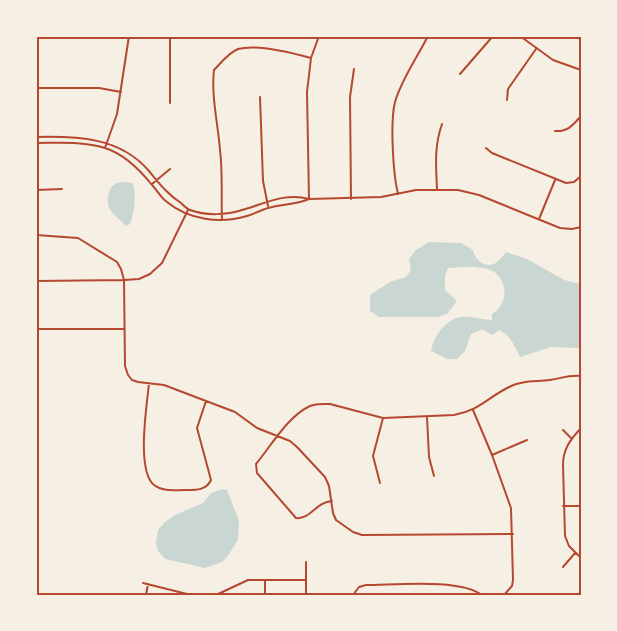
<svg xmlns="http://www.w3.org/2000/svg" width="617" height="631" font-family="Signika,sans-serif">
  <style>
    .water { fill: #c9d6d2 }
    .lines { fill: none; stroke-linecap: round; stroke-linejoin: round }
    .minor { stroke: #b5482f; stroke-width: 2 }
    .neatline { fill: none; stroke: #b5482f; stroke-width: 2 }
  </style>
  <rect width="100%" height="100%" fill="#f6efe4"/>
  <path class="water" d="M123 182 133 183C136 198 135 210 130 224L126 226C115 214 104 211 109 193 111 185 115 183 123 182Z
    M429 242 461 243 473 250C475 259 483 268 494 264 498 262 503 256 506 252L527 259 564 280 581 284V348L551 347 520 357C515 346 510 335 499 330L492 335 482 329 471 334 465 351 457 359H447L431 351C434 337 445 319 461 317 471 316 483 320 492 320V314C495 312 499 309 501 305 509 293 503 273 488 269 476 266 461 267 448 268L445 276V290L457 301 447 314 438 317H379L370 311V295L390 282 406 277 411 270 409 259 416 250Z
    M222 489 227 490 239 521 238 540 227 557 222 562 205 568 165 559 158 551 156 542 158 530 165 522 175 515 203 503 211 493Z"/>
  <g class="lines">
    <path class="minor" d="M69 36 71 38
      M170 36V103
      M520 36 553 60 581 70
      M36 37 38 36
      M460 74 493 36
      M36 88H99L121 92
      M260 97 263 181 268 206
      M507 100 508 89 536 49
      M555 131C568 132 573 125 581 116
      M36 137C77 136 120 137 149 171 159 183 167 194 181 203 184 206 187 209 190 210 206 216 227 215 242 210 264 204 285 192 309 199L381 197 416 190H458L479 195 560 228 572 229 581 227
      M36 143C59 143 83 141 105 148 124 154 140 170 152 185 157 190 161 198 167 202 189 220 220 224 247 216 254 214 261 210 268 208 282 204 295 205 309 199
      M105 148 117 114 129 36
      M486 148 492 153 566 183 574 182 581 176
      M152 184 170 169
      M437 189C436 165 434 147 442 124
      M36 190 62 189
      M398 194C393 174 390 122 395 102 401 80 418 56 428 36
      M309 199 307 92 311 58 319 36
      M351 199 350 97 354 69
      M539 219 555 180
      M222 220C221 197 223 174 220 150 218 123 211 97 214 70 221 63 228 53 238 49 256 44 293 53 311 58
      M36 235 78 238 117 262 121 269 124 280 125 366 128 375 132 380 138 382 164 385 235 412 257 428 290 441 297 447 325 477 329 486 333 513 336 520 353 532 362 535 513 534
      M36 281 124 280 139 279 150 274 162 263 188 210
      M36 329H124
      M149 383C147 405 136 470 154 485 163 492 174 490 184 490 195 490 206 491 211 480L197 428 206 401
      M473 410 492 455 511 508 513 580 512 586 504 595
      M427 417 429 457 434 476
      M581 428C570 440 563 449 563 465L565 536 569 546 581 558
      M563 430 571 438
      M492 455 527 440
      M380 483 373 456 383 418
      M332 501C316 502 310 520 296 518L257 473 256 464C271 446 288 416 310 406 317 403 323 404 330 404L383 418 454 415C480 410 487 398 509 387 522 380 536 382 550 380 563 378 567 375 581 376
      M563 506H581
      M306 562V595
      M563 567 575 553
      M265 580V595
      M143 583 191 595
      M146 595 148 584
      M216 595 248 580H306
      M353 595 359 587 366 585C394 585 460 578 482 595"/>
  </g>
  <rect width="617" height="631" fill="none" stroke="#f6efe4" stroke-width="75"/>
  <rect x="38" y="38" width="542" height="556" class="neatline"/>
</svg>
